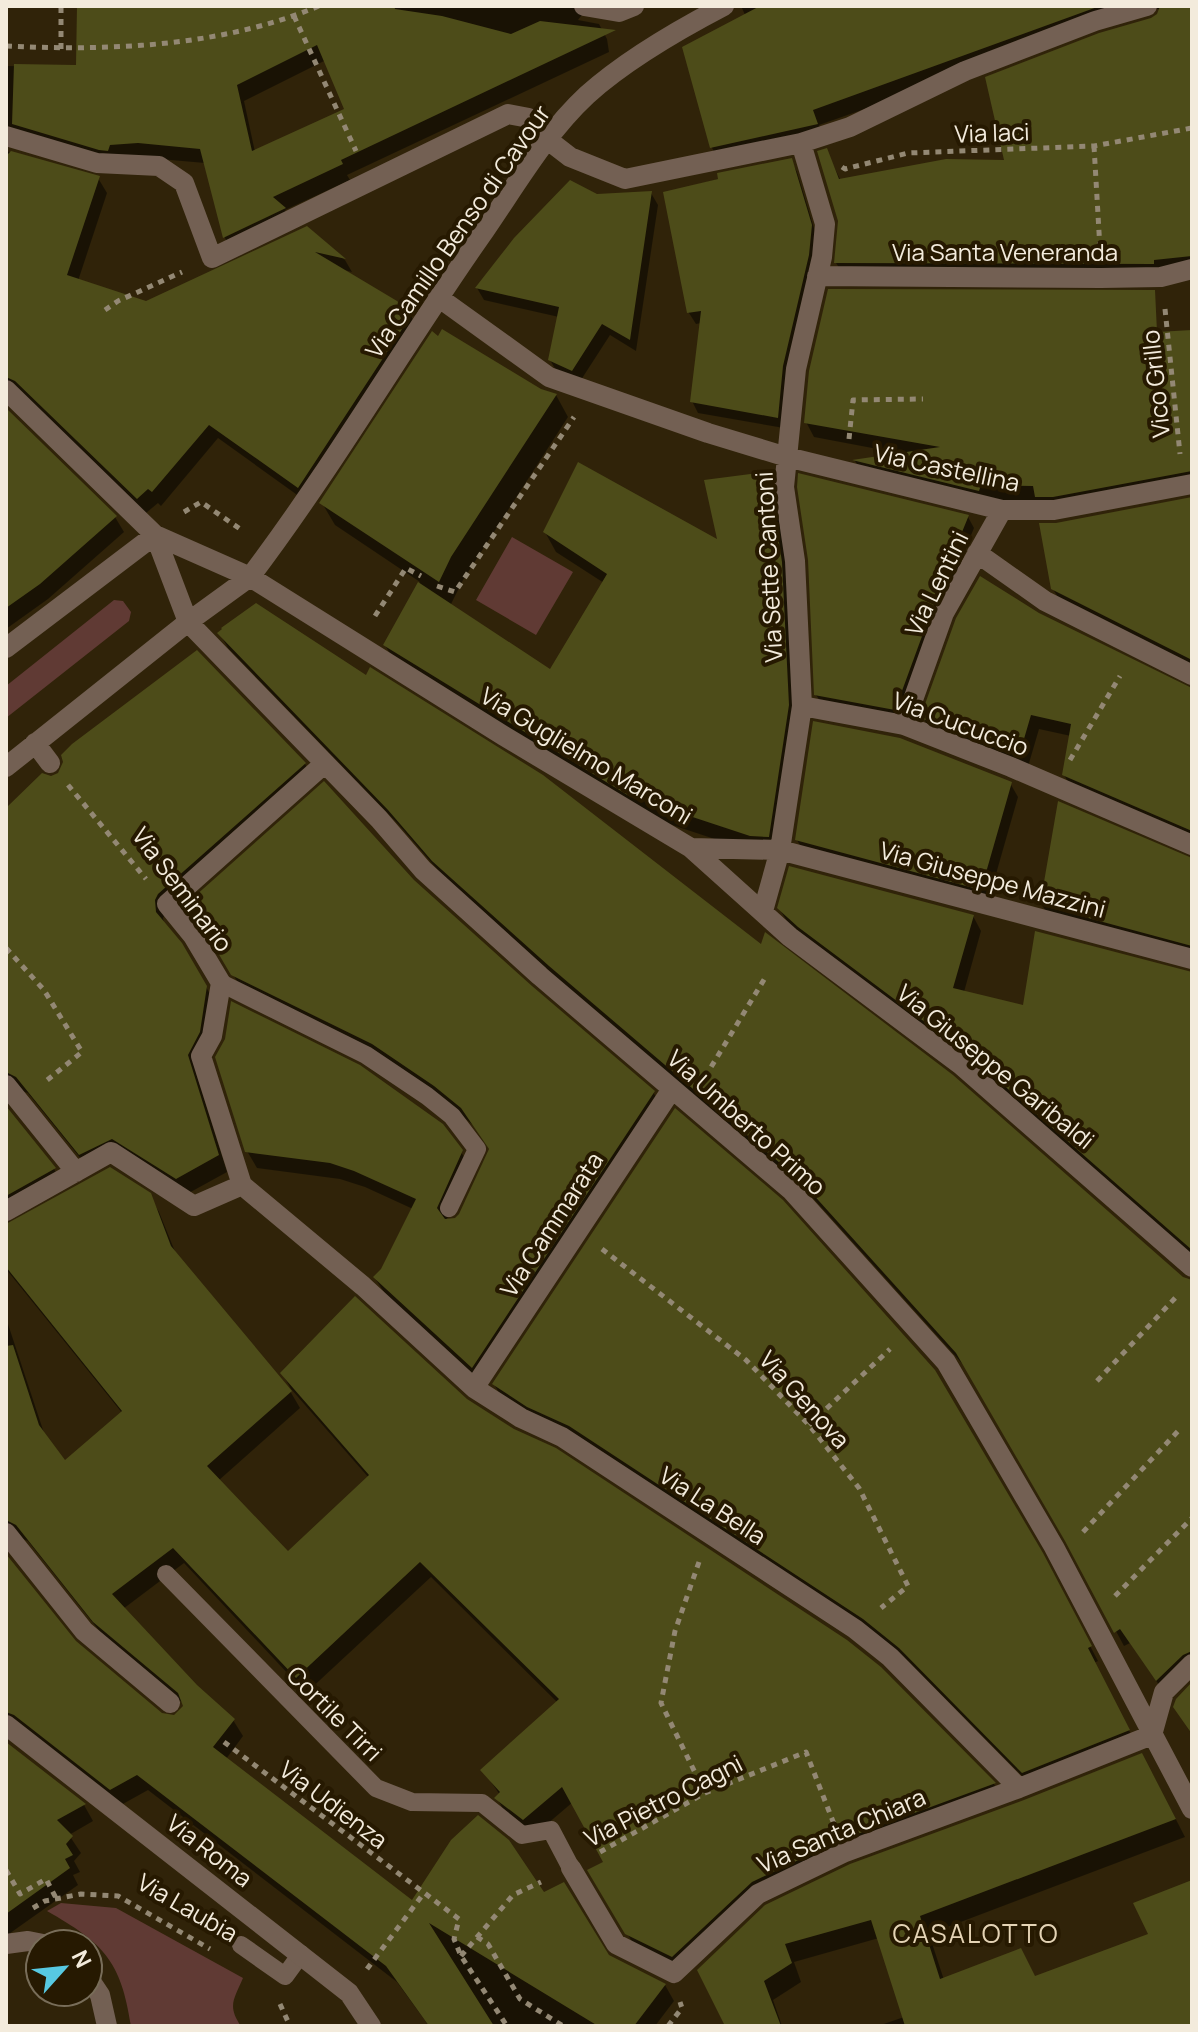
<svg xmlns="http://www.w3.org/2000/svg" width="1198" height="2032" font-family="Manrope,sans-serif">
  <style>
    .green { fill: #603a34 }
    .shadow { fill: #0007; fill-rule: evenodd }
    .building { fill: #4d4c19; fill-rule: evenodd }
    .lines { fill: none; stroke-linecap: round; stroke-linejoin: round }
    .path { stroke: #938874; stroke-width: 5; stroke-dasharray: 6 6; stroke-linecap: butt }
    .lane { stroke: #736053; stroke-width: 18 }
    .street { stroke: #736053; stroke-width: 20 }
    .labels { text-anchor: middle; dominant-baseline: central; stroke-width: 8; stroke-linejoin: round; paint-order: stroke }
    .street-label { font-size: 24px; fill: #f3ebdc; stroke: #261901 }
    .neighbourhood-label { font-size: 26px; letter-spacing: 2px; fill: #e4d3b5; stroke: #261901 }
  </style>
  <rect width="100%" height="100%" fill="#302309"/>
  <path class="green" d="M512 537 573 572 536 635 476 600Z
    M114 600 123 601 131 612 129 621 6 718V686Z
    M61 1903 116 1908 243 1978C234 1999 227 2006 241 2026H131C121 1960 103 1943 47 1911Z"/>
  <path class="shadow" d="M78 6H646L587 8 578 20 599 24 607 39 609 52 347 175 350 180 285 210 292 223 233 252 225 238 205 163 148 158 118 159 6 141V66L78 67ZM326 60 347 110 255 152 244 101Z
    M741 6H1192V272L845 277 836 263 840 221 826 151 841 181 1007 162 1162 10 1153 8 819 125 825 139 720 162 712 148 746 17Z
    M6 151 98 178 107 193 78 281 146 303 307 228 345 260 352 272 344 270 411 316 419 331 307 502 218 438 161 506 158 503 146 513 6 395Z
    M791 160 797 172 817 238 784 428 698 413 692 401 701 323 696 324 689 313 665 193Z
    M651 193 658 205 636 351 610 335 579 383 557 372 550 360 559 317 484 300 477 288 596 196Z
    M1192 332V487L1062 511 1039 500H989L863 474 855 461 904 454 814 437 806 422 1068 340Z
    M540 391 556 395 568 417 463 580 450 606 551 672 604 583 556 552 545 532 720 543 772 473 783 492 799 726 779 856 763 855 642 815 396 664 385 645 420 582 335 525 322 503Z
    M6 411 115 517 124 532 48 599 6 629Z
    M1192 499V670L1062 604 1053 589 1057 525Z
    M968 517 974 528 958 567 962 575 901 720 823 705 816 695 810 560Z
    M1038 614 1192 688V842L1073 790 1064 775 1071 736 1039 729 1027 770 931 732 923 717Z
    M220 634 1182 1278 1192 1281V1670L1166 1695 1130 1643 1124 1646 1068 1542 968 1370 812 1197 559 981 443 876 399 825 228 648Z
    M305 764 314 780 167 911 163 918 164 924 181 945 216 1004 196 1073 227 1172 187 1194 123 1155 90 1170 28 1093 13 1088 6 1094V810L51 778Z
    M1010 783 1018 797 988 902 805 854 797 840Z
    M1192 860V957L1051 920 1042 905Z
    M413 881 530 987 653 1092 663 1109 482 1383 385 1294 375 1278 382 1271 413 1209 365 1187 340 1179 257 1168 247 1151 461 1152 471 1168 446 1221 451 1222 461 1215 490 1150 473 1125 445 1102 243 991 216 946 187 906Z
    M779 908 973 916 981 931 964 992 1024 1007 1192 973V1255L788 923Z
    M6 1109 54 1169 64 1185 6 1220Z
    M149 1195 159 1212 176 1254 290 1391 300 1408 218 1481 288 1554 369 1478 291 1389 282 1373 466 1401 880 1668 994 1784 1003 1799 850 1856 761 1898 682 1973 637 1950 590 1871 606 1863 573 1802 533 1836 506 1814 497 1798 500 1795 483 1770 558 1703 431 1577 306 1693 184 1563 123 1609 195 1687 233 1720 243 1736 226 1759 413 1902 543 1895 608 1957 665 1985 674 2001 655 2026H429L397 1982 148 1790 121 1805 6 1732V1557L74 1642 161 1715 174 1718 182 1712 184 1704 105 1638 28 1541 15 1536 6 1540V1318L45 1436 65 1463 123 1414 6 1269V1226Z
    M494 1384 1050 1570 1098 1661 1094 1663 1136 1744 1032 1786 909 1662 873 1632 502 1398Z
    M6 1744 84 1805 93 1821 69 1835 81 1853 74 1861 80 1872 73 1875 78 1885 6 1936Z
    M1152 1773 1185 1837 929 1934 944 1980 1035 1978 1151 1935 1192 1882V2026H878L904 2017 879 1938 794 1962 801 1982 773 2000 782 2026H728L699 1970Z"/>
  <path class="building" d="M77 6H394L395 9 442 16 511 34 540 21 616 30 341 160 343 164 273 197 286 208 223 238 200 149 138 143 110 145 108 151 99 150 12 124 14 64 76 65ZM317 45 344 109 252 151 237 85Z
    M760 6H1100L813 110 818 124 710 148 682 47Z
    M1160 6H1192V256L1154 260V264L834 263 838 221 817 151 827 148 839 179 946 159 1004 160 985 77 1099 33 1151 18 1157 14Z
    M11 151 100 176 67 275 146 301 307 226 346 259 315 252 397 301 412 314 298 488 209 425 152 492 148 489 137 499 15 381 6 377V156Z
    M792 158 812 225 809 255 783 366 778 418 690 402 701 311 687 313 663 192 718 179 717 173Z
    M570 180 597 194 652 191 630 340 602 324 572 371 548 360 559 307 475 288 514 238Z
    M828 289 1155 290 1157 332 1192 330V471L1053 497H1035L1033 486 981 485 979 491 852 460 940 447 804 423 809 371Z
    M442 329 541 389 557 394 451 557 439 582 319 503 432 331 438 336Z
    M6 408 117 516 40 584 6 608Z
    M578 462 717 539 704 480 773 471 771 489 782 562 789 705 769 837 750 836 629 796 383 645 418 582 550 669 607 574 543 532Z
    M798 473 969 515 951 559 957 563 932 609 895 710 814 695 808 560 797 487Z
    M1192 497V660L1051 589 1039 523H1056Z
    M980 576 1039 613 1192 688V831L1062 775 1071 724 1031 715 1019 756 920 718 956 618Z
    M256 603 366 675 370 667 543 775 761 944 765 932 953 1075 1183 1277 1192 1280V1651L1183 1655 1156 1681 1120 1629 1114 1633 1065 1541 956 1353 801 1181 549 966 432 861 388 810 217 633 222 629 221 628Z
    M197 650 306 763 158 894 155 900 156 912 182 943 207 986 200 1032 188 1055 219 1155 176 1179 112 1139 79 1155 16 1077 6 1072V808L42 773 51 776 58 773 63 762 61 755 72 744Z
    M813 721 900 738 1012 782 981 890 795 840Z
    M324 781 414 880 532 986 655 1091 472 1368 373 1277 381 1269 416 1199 354 1171 330 1163 245 1152 215 1057 225 1039 231 1001 360 1065 443 1124 463 1150 437 1208 445 1219 455 1218 459 1214 489 1149 461 1108 434 1086 372 1044 231 975 204 929 185 905Z
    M1058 801 1192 858V946L1040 905Z
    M789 866 974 915 953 988 1023 1005 1035 931 1192 972V1250L969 1055 798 927 777 908Z
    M6 1106 56 1168 6 1196Z
    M675 1108 783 1200 935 1370 1043 1553 1092 1646 1088 1648 1130 1730 1022 1773 899 1648 863 1619 569 1426 527 1407 492 1384Z
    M110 1167 151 1193 171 1246 292 1391 207 1466 288 1551 369 1475 280 1373 355 1296 467 1399 514 1429 556 1448 847 1640 881 1667 996 1783 841 1840 752 1882 672 1957 625 1934 587 1870 603 1862 562 1787 523 1820 494 1798 500 1792 480 1770 559 1699 420 1562 296 1678 173 1548 112 1594 197 1685 235 1719 213 1747 412 1900 451 1840 478 1815 509 1840 544 1892 564 1882 609 1955 666 1984 634 2026H598L429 1923 494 2026H429L386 1966 137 1775 110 1790 14 1715 6 1712V1554L76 1641 162 1713 174 1715 183 1706 178 1693 93 1622 16 1525 6 1520V1346L13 1345 39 1425 65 1460 122 1411 6 1267V1224Z
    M1192 1682V1734L1173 1707 1176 1699Z
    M6 1742 86 1804 57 1820 73 1836 66 1844 73 1855 65 1859 70 1868 6 1914Z
    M1142 1753 1176 1819 920 1916 940 1979 1021 1948 1035 1976 1148 1934 1133 1903 1192 1880V2026H905L871 1920 785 1944 792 1963 764 1981 781 2026H725L697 1970 765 1905 850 1864 1024 1800Z"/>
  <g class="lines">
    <path class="path" d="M294 16 356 151
      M6 46C110 51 221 47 319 6
      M61 49V6
      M1094 146 1100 249
      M842 167 845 169 908 153 1094 146 1192 128
      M1165 309 1180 454
      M105 310 118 301 182 272
      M849 439 853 400 923 399
      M184 512 201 502 243 531
      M437 586 455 592 574 417
      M375 616 406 568 421 576
      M1070 760 1120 676
      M68 785 146 879
      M6 948 44 990 82 1052 46 1081 47 1084
      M705 1077 765 978
      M602 1249 746 1360 809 1425 859 1488 908 1586 881 1608
      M1097 1381 1178 1295
      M809 1425 890 1349
      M1083 1532 1181 1428
      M699 1562 675 1631 661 1703 705 1793
      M1115 1596 1192 1518
      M224 1742 459 1919 454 1939 461 1956 507 2026
      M600 1852 705 1793 806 1752 834 1824
      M6 1870 20 1894 46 1879 56 1898
      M33 1908 45 1901 81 1894 118 1896 210 1949
      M477 1937 488 1944 520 1999 563 2026
      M461 1956 513 1895 541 1882
      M367 1969 424 1893
      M280 2004 290 2026
      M668 2026 682 2008 680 2002"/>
    <path class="lane" d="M221 983 366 1055 427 1096 452 1116 477 1149 449 1208
      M166 1574 376 1788 412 1802 482 1803 522 1835 551 1830 571 1868
      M241 1945 285 1976 301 1954"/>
    <path class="street" d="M584 6 619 12 634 6
      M724 6C678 30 626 60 587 95 546 133 516 185 485 230 404 345 334 466 250 577L504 736 691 848 790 937 961 1065 1192 1267
      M6 136 97 163 159 166 184 183 212 258 508 114 529 118 548 140 570 157 625 179 801 143 850 127 965 71 1095 21 1147 6
      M817 276 1101 278 1161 277 1192 269
      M438 297 549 377 708 433 787 457 1002 510H1054L1192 484
      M6 390 155 535 188 622 379 819 423 870 540 976 792 1191 946 1362 1054 1547 1192 1809
      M977 553 1045 601 1192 675
      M6 648 155 535 250 577 188 622 6 767
      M802 706 904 725 1011 767 1192 845
      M904 725 944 613 1002 510
      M35 743 50 763
      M691 848 780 850 1192 959
      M763 911 780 850 802 706 795 561 784 487 796 369 822 257 825 224 801 143
      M6 1085 76 1172
      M242 1185 363 1286 474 1388 521 1418 562 1437 855 1629 890 1657 1019 1788
      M242 1185 201 1056 212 1036 221 983 193 936 167 904 324 764
      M6 1211 111 1152 194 1206 242 1185
      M474 1388 672 1089
      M6 1533 84 1631 170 1703
      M6 1725 349 1993 371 2026
      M571 1868 616 1944 674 1973 758 1894 845 1852 1019 1788 1152 1735 1164 1692 1192 1664
      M6 1944 28 1941 43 1944
      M88 1977 100 1995 107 2026"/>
  </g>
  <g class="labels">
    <g class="street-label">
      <text transform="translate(992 132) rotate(-2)">Via Iaci</text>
      <text transform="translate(457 231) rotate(-55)">Via Camillo Benso di Cavour</text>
      <text x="1005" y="251">Via Santa Veneranda</text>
      <text transform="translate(1155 384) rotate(-96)">Vico Grillo</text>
      <text transform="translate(947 467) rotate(12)">Via Castellina</text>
      <text transform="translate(768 567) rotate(-93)">Via Sette Cantoni</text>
      <text transform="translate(936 583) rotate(-64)">Via Lentini</text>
      <text transform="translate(961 723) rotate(20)">Via Cucuccio</text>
      <text transform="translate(587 755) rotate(31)">Via Guglielmo Marconi</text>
      <text transform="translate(993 879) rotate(15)">Via Giuseppe Mazzini</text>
      <text transform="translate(183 889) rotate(53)">Via Seminario</text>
      <text transform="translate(996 1066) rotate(39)">Via Giuseppe Garibaldi</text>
      <text transform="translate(747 1122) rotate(42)">Via Umberto Primo</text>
      <text transform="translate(551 1224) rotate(-57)">Via Cammarata</text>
      <text transform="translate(805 1399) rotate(48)">Via Genova</text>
      <text transform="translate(713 1505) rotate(33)">Via La Bella</text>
      <text transform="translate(335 1713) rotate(45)">Cortile Tirri</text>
      <text transform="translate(663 1800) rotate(-27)">Via Pietro Cagni</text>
      <text transform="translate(334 1804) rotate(37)">Via Udienza</text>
      <text transform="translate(841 1830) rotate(-23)">Via Santa Chiara</text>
      <text transform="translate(210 1850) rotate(38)">Via Roma</text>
      <text transform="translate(188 1907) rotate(30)">Via Laubia</text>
    </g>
    <g class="neighbourhood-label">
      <text x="976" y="1933">CASALOTTO</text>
    </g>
  </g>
  <rect width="1198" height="2032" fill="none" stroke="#f3ebdc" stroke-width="16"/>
  <g transform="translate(64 1968) rotate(63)"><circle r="38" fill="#261901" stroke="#786d59" stroke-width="2"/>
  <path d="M0-6L14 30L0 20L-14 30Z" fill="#57c9e2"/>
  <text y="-12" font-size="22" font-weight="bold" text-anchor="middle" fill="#f3ebdc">N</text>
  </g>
</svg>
